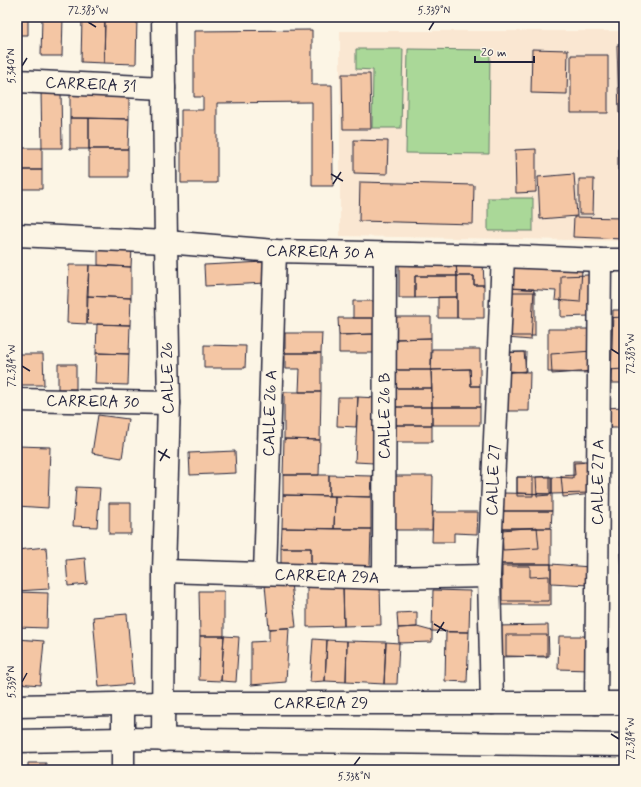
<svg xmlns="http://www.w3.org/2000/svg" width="641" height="787" font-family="Mynerve,sans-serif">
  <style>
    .built { fill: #fae7d2 }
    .green { fill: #aad898; stroke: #667d6a }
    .building { fill: #f4c6a4; stroke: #22223b }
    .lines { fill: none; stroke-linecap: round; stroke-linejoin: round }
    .minor-casing { stroke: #22223b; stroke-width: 25 }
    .secondary-casing { stroke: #22223b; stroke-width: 25 }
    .minor { stroke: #fcf5e5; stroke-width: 22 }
    .secondary { stroke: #fcf5e5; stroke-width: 22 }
    .ticks { fill: none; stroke: #22223b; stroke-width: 1.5 }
    .labels { text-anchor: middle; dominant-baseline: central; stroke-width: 3.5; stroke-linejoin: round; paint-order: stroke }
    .street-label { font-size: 16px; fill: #22223b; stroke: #fcf5e5 }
    .neatline { fill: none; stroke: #22223b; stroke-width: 1.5 }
    .ticks-label { font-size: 10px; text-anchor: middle; fill: #22223b }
  </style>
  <rect width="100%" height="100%" fill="#fcf5e5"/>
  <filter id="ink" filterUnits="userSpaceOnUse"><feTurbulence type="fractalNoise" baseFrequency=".025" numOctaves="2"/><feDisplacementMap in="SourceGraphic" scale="8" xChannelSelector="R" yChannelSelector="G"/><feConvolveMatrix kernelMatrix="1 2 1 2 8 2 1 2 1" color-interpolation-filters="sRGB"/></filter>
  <g filter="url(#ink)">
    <path class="built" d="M340 31H624V241L340 236Z"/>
    <path class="green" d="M356 49H403L401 128H372L373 70 356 69Z
      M408 49 490 50 489 154 406 153Z
      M488 198H533V231H488Z"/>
    <path class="building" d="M17 17H28V35H17Z
      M42 17H63L62 56H41Z
      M82 17H105L104 63 81 62Z
      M105 17H137L136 64 104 63Z
      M312 30V85H332L333 186H312V102L217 103V183H181V110H203V97H194V31Z
      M617 45H624V113H619Z
      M532 49 568 50 567 94 531 93Z
      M571 55H608V113H571Z
      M342 74H370L371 129H343Z
      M41 91H61L62 148H42Z
      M70 92H129V119L70 118Z
      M70 118H89V149H70Z
      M89 118 129 119 128 149H89Z
      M354 140 388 141 387 174 354 173Z
      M17 148H42V170H17Z
      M618 148H624V170H618Z
      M89 149H128V177H89Z
      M536 149V192L516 193 515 150Z
      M17 170H42V189H17Z
      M574 174 577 216 540 219 538 177Z
      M579 179H594L593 214H579Z
      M360 182 474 185 473 224 359 221Z
      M574 217 624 218V239L573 237Z
      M98 246 132 247 131 267 98 265Z
      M483 261 484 285H474V276H457L456 262Z
      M265 262 267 283 205 286 204 265Z
      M456 262 457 276H415V298H399V263Z
      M69 265H89L87 324 67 323Z
      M89 265 131 267V298L87 296Z
      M510 265 582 269 580 302 555 300 556 291 509 288Z
      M589 275V316L561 317V276Z
      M415 276H457V297L415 298Z
      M457 276H474V285H484V318H457Z
      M509 288 534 289 531 340 507 338Z
      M507 292H535V336H506Z
      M87 296 131 298 130 325 87 324Z
      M438 297H457V318H438Z
      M353 301H377L374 318H353Z
      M613 310H624V383H611Z
      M395 317H431V338L395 339Z
      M624 317V369L608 370 606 318Z
      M338 318H374V334L339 335Z
      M97 324 130 325 129 354 96 353Z
      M548 329H591L590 373 548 372Z
      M285 333H322L321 353H285Z
      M374 334 375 353H339V335Z
      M431 338V370H396L395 339Z
      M204 345 246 346 245 368H204Z
      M432 349H480V386H471L470 369 431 370Z
      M592 351 593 371 552 374 551 354Z
      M504 352H526L525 372 504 371Z
      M524 352 526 371 503 373 502 353Z
      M96 353 129 354 128 385 95 384Z
      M285 353H321V392H299L300 369H285Z
      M17 354H43L44 385H17Z
      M58 364H76V389H58Z
      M470 369 471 386H480V407H432L431 370Z
      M396 370H431L432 388H396Z
      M504 371 530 372 529 411H503Z
      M396 388H432V407H396Z
      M284 392H321L320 440 284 439Z
      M338 397H358L356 427 337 426Z
      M358 397 377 398 374 463 355 462Z
      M396 407H432V425H395Z
      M432 407H480V425H432Z
      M623 407 624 428H606L605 408Z
      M98 415 128 419 122 458 92 453Z
      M395 425H432V442H396Z
      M284 439 320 440 319 475H283Z
      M17 446 50 447 48 508 17 506Z
      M235 451 236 473 190 475 189 453Z
      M573 461H590L589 493 552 494V477L573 478Z
      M591 462 594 494 563 497 561 476 575 475 574 463Z
      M283 475H329V496L283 495Z
      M329 475 372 476 371 497 329 496Z
      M395 476H433L432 530H395Z
      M550 476V495L537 496 536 477Z
      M517 477H533V496H517Z
      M517 477H552V494L517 493Z
      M620 477H624V498H622Z
      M76 487 100 488 97 527 73 526Z
      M502 493 552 494V511H502Z
      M283 495 335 496 334 529 282 528Z
      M335 496 371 497V529H334Z
      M109 503H131V534H109Z
      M502 511H552L551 528H501Z
      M433 512H478L477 534 454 533V542H432Z
      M624 524V546H621V525Z
      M537 527 539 548 503 550 502 530Z
      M282 528 371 529 370 566 311 565V548H281Z
      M501 528H551V564H501Z
      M46 547 49 589 17 591V550Z
      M281 548H311V565L281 566Z
      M621 553H624V579H622Z
      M85 558 87 584 68 586 66 560Z
      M501 564H551V605H501Z
      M551 564 590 567 589 585 551 583Z
      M502 566H530V577L549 576V601H502Z
      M291 583 296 627 269 629 265 585Z
      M343 585H380L381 625 344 626Z
      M343 585 344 626 307 627V586Z
      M433 590 470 591 469 632 432 631Z
      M199 591H224V636H200Z
      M17 592 48 593 47 628 17 627Z
      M417 612V627L398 628 397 613Z
      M127 614 133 684 99 687 93 617Z
      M548 625 549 656 496 657V626Z
      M417 627 432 631V642L399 643 398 628Z
      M289 628 286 682 251 685V642L269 641V629Z
      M446 632H469L467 682 445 681Z
      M506 635H547V657L506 656Z
      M200 636H224L221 681 199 680Z
      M224 636 239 637 236 682 221 681Z
      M559 636H589V670L558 669Z
      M17 639 44 641 40 685 17 683Z
      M313 639 327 640 325 681 310 682Z
      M327 640 347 641 346 682 325 681Z
      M347 641 386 642 384 684 346 682Z
      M386 642 399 643 397 684H384Z
      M28 763H46V770H28Z"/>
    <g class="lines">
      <g class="minor-casing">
        <g id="minor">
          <path id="s1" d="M17 81 164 88"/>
          <path id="s2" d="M17 235 166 242 275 251 503 256 600 260H624"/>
          <path id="s3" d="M17 400 169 403"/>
          <path id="s4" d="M164 571 384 578 489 576"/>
          <path id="s5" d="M265 574 275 251"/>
          <path id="s6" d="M384 578 385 254"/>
          <path id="s7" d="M492 703 489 576 503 256"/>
          <path id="s8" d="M596 703 600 260"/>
          <path d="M123 704V770"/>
          <path d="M163 740 164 571 169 403 166 242 163 17"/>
        </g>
      </g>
      <g class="secondary-casing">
        <g id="secondary">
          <path id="s9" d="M17 706 163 703H624"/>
          <path d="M17 741 123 739 624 745"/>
        </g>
      </g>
      <use href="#minor" class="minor"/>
      <use href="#secondary" class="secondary"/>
    </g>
  </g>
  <path class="ticks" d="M88 22 96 27M429 30 434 22M22 66 27 58M331 174 343 181M333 184 341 172M611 349 619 354M22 366 30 371M158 451 170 458M160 461 167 449M434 624 446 631M437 633 444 622M22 682 27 673M611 734 619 739M354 765 360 757"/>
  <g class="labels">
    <g class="street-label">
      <text stroke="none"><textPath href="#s1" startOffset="74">CARRERA 31</textPath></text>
      <text stroke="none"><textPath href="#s2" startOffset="304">CARRERA 30 A</textPath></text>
      <text transform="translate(168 378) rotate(-91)">CALLE 26</text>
      <text stroke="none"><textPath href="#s3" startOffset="76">CARRERA 30</textPath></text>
      <text stroke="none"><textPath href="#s5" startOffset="161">CALLE 26 A</textPath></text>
      <text stroke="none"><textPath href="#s6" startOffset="162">CALLE 26 B</textPath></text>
      <text stroke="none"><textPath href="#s7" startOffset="223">CALLE 27</textPath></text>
      <text stroke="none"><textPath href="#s8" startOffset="221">CALLE 27 A</textPath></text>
      <text stroke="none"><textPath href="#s4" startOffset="163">CARRERA 29A</textPath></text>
      <text stroke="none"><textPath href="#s9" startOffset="304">CARRERA 29</textPath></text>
    </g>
  </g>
  <rect width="641" height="787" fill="none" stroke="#fcf5e5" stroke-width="44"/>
  <path d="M475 56v6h59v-6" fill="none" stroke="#22223b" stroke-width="2"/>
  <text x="481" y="56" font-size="12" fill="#22223b" stroke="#fcf5e5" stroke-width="3" paint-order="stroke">20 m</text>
  <rect x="22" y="22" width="597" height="743" class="neatline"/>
  <g class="ticks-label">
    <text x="88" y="14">72.383°W</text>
    <text x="434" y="14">5.339°N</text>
    <text transform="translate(11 66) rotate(-90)" y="4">5.340°N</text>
    <text transform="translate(630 354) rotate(-90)" y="4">72.383°W</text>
    <text transform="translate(11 366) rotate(-90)" y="4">72.384°W</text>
    <text transform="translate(11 682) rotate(-90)" y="4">5.339°N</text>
    <text transform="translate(630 739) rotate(-90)" y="4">72.384°W</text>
    <text x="354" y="780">5.338°N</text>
  </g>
</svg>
